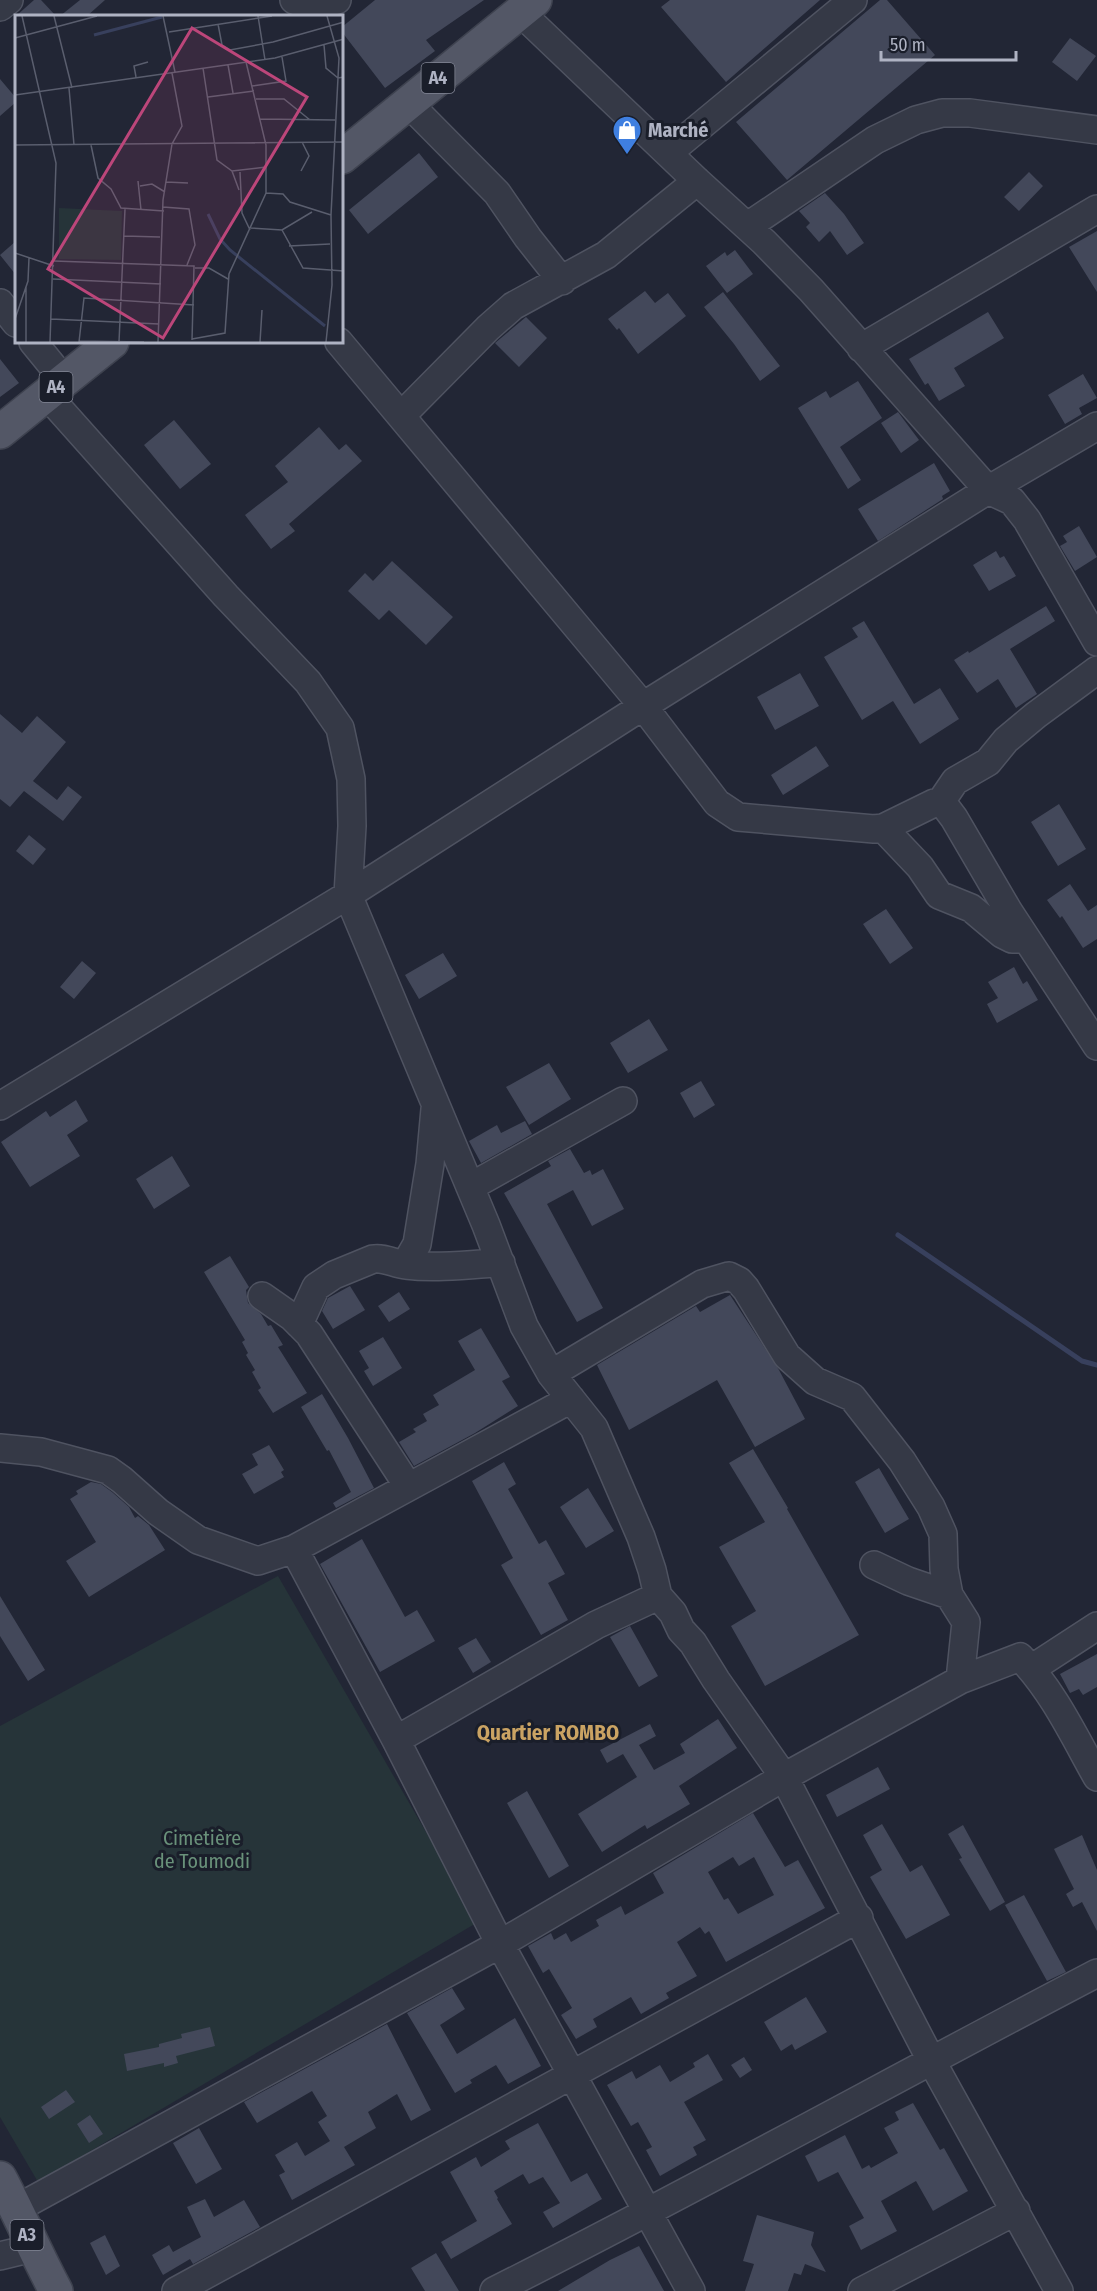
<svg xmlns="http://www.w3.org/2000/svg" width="1097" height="2291" font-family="'Fira Sans Condensed',sans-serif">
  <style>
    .green { fill: #263439 }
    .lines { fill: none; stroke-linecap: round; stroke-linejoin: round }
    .stream { stroke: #38405d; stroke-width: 5 }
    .building { fill: #43485a; fill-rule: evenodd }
    .minor-casing { stroke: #4f5361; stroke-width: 30 }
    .major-casing { stroke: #3e424f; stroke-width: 36 }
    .minor { stroke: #353946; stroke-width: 27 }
    .major { stroke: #535766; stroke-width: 33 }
    .labels { text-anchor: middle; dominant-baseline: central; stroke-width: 6; stroke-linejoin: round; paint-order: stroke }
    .shield { fill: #1a1e2a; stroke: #828695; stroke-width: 1.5 }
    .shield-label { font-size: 18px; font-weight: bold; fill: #afb3c3 }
    .poi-label { font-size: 20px; font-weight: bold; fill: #afb3c3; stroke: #1a1e2a; text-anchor: start }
    .park-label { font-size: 20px; fill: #69917a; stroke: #1a1e2a }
    .neighbourhood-label { font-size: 21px; font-weight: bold; fill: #caa363; stroke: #1a1e2a }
    .inset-river { fill: none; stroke: #38405d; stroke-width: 3 }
    .inset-road { fill: none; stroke: #5a5e6e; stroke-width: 1.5 }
    .view { fill: #bc467a; fill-opacity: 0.15; stroke: #bc467a; stroke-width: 3 }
    .inset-edge { fill: none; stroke: #afb3c3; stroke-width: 3 }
  </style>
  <rect width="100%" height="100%" fill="#222635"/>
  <path class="green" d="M278 1576 478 1922 38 2182 0 2117V1726Z"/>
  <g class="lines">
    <path class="stream" d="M898 1235 1082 1361 1097 1365"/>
  </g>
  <path class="building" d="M34 0H41L56 16H16Z
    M80 0H105L87 16H60Z
    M375 0H484L426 40 435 51 385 88 342 32V27Z
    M670 0H820L726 82 661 7Z
    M880 0H887L935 55 787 180 736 122Z
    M1070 38 1096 56 1077 81 1052 62Z
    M0 79 16 98V102L0 116Z
    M419 153 438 177 368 234 349 210Z
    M1029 172 1043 186 1019 211 1004 197Z
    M825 193 844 214 864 243 847 255 830 231 819 242 806 227 810 223 799 211Z
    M1097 231V292L1069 247Z
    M16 241V275L0 255Z
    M735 250 753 274 727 293 706 266 725 252 727 256Z
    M645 291 655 303 668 293 686 316 638 354 619 328 617 330 608 319Z
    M723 292 780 366 760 381 734 344 704 307Z
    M988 312 1004 338 954 368 965 386 939 401 928 383 925 385 909 359Z
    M526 317 547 338 519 367 495 343Z
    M0 359 19 383 0 397Z
    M1083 374 1097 398 1079 408 1082 414 1065 424 1048 395Z
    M858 381 882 418 840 447 861 480 848 489 798 408 826 391 830 398Z
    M898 412 919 440 901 453 881 423Z
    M174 420 211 464 180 489 144 445Z
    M319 427 339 450 346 444 362 461 289 524 295 531 271 549 245 515 288 482 275 466Z
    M934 463 950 491 942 496 943 499 878 541 858 509Z
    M1079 526 1097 557 1075 571 1060 546 1067 542 1063 536Z
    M996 551 1000 558 1004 556 1016 576 989 591 973 565Z
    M392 561 453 617 426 645 389 610 379 620 348 591 365 573 373 581Z
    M1046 606 1055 621 1010 649 1037 694 1016 708 998 679 977 693 954 660 968 651 969 653Z
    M864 621 914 704 940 688 959 719 920 744 893 701 862 720 824 657 858 637 852 628Z
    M800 673 819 706 775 730 757 697Z
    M0 714 22 733 37 716 66 742 33 781 57 800 68 786 82 797 63 821 24 791 10 807 0 799Z
    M816 746 829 766 783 795 771 775Z
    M1059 804 1086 849 1058 866 1031 822Z
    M29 835 46 849 33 865 16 851Z
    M1070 884 1088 911 1097 905V939L1083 948 1062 916 1060 918 1047 900Z
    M886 909 913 948 890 964 863 924Z
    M443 953 457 976 419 999 405 975Z
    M82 961 96 973 74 999 60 987Z
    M1014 967 1023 984 1027 981 1038 1000 997 1023 987 1004 998 998 988 982Z
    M649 1019 668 1050 628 1073 610 1043Z
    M549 1063 571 1099 529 1125 506 1087Z
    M701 1081 715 1105 694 1118 680 1093Z
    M76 1100 88 1121 67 1135 80 1156 30 1187 1 1142 46 1111 50 1117Z
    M525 1121 532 1134 481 1163 469 1141 497 1125 501 1133Z
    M570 1149 584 1173 590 1170 592 1175 603 1169 624 1209 592 1226 573 1190 547 1204 603 1308 577 1322 504 1193 551 1166 548 1161Z
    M172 1156 190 1186 154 1209 136 1179Z
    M230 1256 249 1287 246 1290 248 1303 261 1314 268 1326 271 1325 283 1345 278 1347 307 1393 273 1413 258 1390 261 1388 252 1372 255 1370 246 1355 248 1353 242 1342 245 1340 204 1272Z
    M350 1286 365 1310 333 1329 322 1311 328 1298Z
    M399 1292 410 1309 389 1322 378 1306Z
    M730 1295 779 1370 805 1419 755 1447 717 1380 629 1430 597 1365 696 1306 700 1312Z
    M481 1328 510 1377 502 1381 518 1406 475 1433 414 1466 399 1442 416 1432 413 1429 427 1421 423 1414 439 1405 433 1395 475 1370 458 1341Z
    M383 1337 402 1368 373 1386 364 1371 369 1368 359 1351Z
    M322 1394 348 1438 374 1488 336 1508 333 1503 351 1492 329 1450 327 1451 301 1407Z
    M269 1445 284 1470 281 1472 284 1477 254 1494 242 1474 258 1465 252 1454Z
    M753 1449 788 1508 787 1509 859 1635 765 1686 731 1626 756 1611 719 1547 765 1522 729 1463Z
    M504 1462 516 1484 508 1489 539 1544 546 1540 565 1574 548 1583 568 1620 541 1635 501 1565 513 1558 472 1481Z
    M879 1468 909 1519 885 1533 855 1482Z
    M91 1482 101 1484 112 1492 129 1507 135 1518 138 1516 149 1525 165 1550 89 1597 66 1561 96 1542 70 1499 78 1494 76 1491Z
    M588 1488 614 1531 586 1548 560 1507Z
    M362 1539 405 1617 417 1610 435 1641 380 1672 320 1564Z
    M0 1596 45 1670 28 1681 0 1636Z
    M630 1626 658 1676 639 1687 610 1637Z
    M476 1638 491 1662 473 1673 458 1648Z
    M1097 1654V1687L1083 1695 1079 1689 1070 1693 1060 1674Z
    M718 1719 737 1748 679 1786 690 1804 647 1829 645 1825 602 1852 578 1814 637 1777 623 1754 607 1763 600 1750 650 1724 656 1736 639 1745 654 1770 685 1753 680 1744Z
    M878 1767 890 1789 837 1817 826 1795Z
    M527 1791 569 1866 549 1878 507 1803Z
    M753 1813 785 1867 798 1860 825 1908 726 1962 709 1931 705 1934 700 1927 677 1942 697 1976 666 1993 669 1998 641 2014 631 1997 593 2019 597 2027 576 2039 561 2015 572 2008 549 1969 543 1973 528 1946 551 1933 554 1940 566 1933 571 1942 599 1926 596 1920 621 1906 625 1915 664 1893 653 1873ZM733 1857 739 1866 754 1857 774 1895 738 1914 728 1898 724 1900 708 1872Z
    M882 1824 910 1872 922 1865 950 1915 906 1939 870 1877 882 1870 863 1835Z
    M963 1825 1005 1902 990 1911 959 1859 962 1858 948 1834Z
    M1082 1835 1097 1870V1931L1082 1902 1073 1907 1066 1894 1074 1889 1054 1849Z
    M1024 1895 1066 1972 1047 1981 1005 1905Z
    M452 1988 465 2009 440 2025 457 2054 515 2018 541 2066 508 2084 496 2065 470 2080 472 2083 455 2093 407 2013Z
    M806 1997 827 2032 795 2050 792 2044 781 2051 764 2022Z
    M387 2024 431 2110 411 2121 397 2094 368 2112 376 2128 344 2147 355 2165 292 2200 279 2175 285 2172 275 2155 297 2142 305 2156 330 2141 318 2122 327 2116 312 2091 257 2123 244 2102Z
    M210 2027 215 2046 176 2056 178 2063 164 2067V2063L127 2071 124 2054 159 2047V2044L182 2038 181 2034Z
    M708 2054 723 2080 684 2102 706 2140 693 2147 697 2155 660 2176 646 2150 652 2147 638 2122 631 2126 607 2085 632 2071 636 2079 660 2065 670 2082 695 2067 693 2063Z
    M744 2057 752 2070 740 2078 731 2065Z
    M66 2090 75 2102 49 2119 41 2107Z
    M913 2103 940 2150 944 2148 968 2191 933 2211 916 2181 881 2201 897 2231 861 2250 849 2226 864 2218 838 2172 818 2182 805 2156 845 2135 862 2169 869 2165 871 2168 898 2153 884 2128 899 2120 895 2112Z
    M90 2115 103 2134 89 2143 77 2124Z
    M538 2123 571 2182 587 2173 602 2199 553 2228 543 2212 560 2203 543 2177 529 2184 523 2174 494 2191 498 2198 497 2199 512 2224 451 2259 441 2242 477 2221 450 2172 476 2157 481 2167 510 2149 505 2141Z
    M199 2128 222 2169 196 2184 173 2143Z
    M205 2199 214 2217 244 2200 260 2227 193 2264 190 2259 163 2275 152 2255 169 2245 173 2252 201 2237 187 2207Z
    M757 2215 814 2232 811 2245 826 2272 805 2264 801 2275 794 2273 788 2291H745L754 2264 743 2261Z
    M105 2235 120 2266 106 2275 90 2243Z
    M639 2246 664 2291H558L610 2260Z
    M436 2253 459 2291H425L411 2268Z"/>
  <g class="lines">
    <g class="minor-casing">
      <path id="minor" d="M294 0C308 6 324 5 337 0
        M0 7 9 0
        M520 12 697 181 764 242 811 290 988 490 1012 501 1027 520 1097 642
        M408 103 497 193 528 238 562 281
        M668 153 853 0
        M748 226 875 140 916 120 942 113H970L1097 130
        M0 303 16 323
        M33 342 64 380
        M339 342 643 706 717 803 738 817 874 829 883 828 934 803H940L955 781 988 762 1006 740 1036 715 1097 670
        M861 348 1097 209
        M46 394 226 596 308 682 340 728 351 779 352 826 348 895 486 1225 524 1326 551 1374 594 1428 641 1537 652 1570 658 1596 673 1613 681 1630 693 1643 716 1680 784 1777 931 2060 1059 2291
        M401 416 488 328 513 306 606 255 697 181
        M940 803 945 806 954 818 1009 912 1097 1046
        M883 828 920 867 939 895 971 908 1002 934 1012 939H1026
        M0 1106 348 895 643 706 988 490 1097 426
        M470 1187 623 1101
        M405 1265 417 1244 430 1164 435 1109
        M262 1296 292 1317 309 1334 408 1486
        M299 1324 316 1287 334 1275 373 1259C384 1257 395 1264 406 1265 437 1269 469 1264 501 1263
        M551 1374 702 1284 729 1276 739 1281 746 1289 787 1356 815 1381 852 1397 902 1461 931 1507 943 1534 944 1569 949 1595 966 1622 960 1680
        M0 1448 41 1452 108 1470 122 1480 158 1512 198 1540 258 1561 294 1549 571 1399
        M294 1549 396 1740 500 1944 691 2291
        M874 1565 908 1581 949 1595
        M1031 1669 1097 1626
        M396 1740 596 1625 658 1596
        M16 2209 500 1944 784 1777 960 1680 1020 1657C1053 1691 1074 1736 1097 1777
        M0 2256 33 2248
        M176 2291 859 1918
        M494 2291C697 2189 896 2078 1097 1973
        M862 2291 1016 2211"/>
    </g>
    <g class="major-casing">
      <path id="major" d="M342 157 535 0
        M0 432 112 342
        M0 2178C20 2215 36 2254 56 2291"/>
    </g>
    <use href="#minor" class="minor"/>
    <use href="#major" class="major"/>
  </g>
  <defs>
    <g id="shop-pin" transform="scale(1.5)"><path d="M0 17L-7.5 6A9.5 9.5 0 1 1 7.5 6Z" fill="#3f7fe0" stroke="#1a1e2a"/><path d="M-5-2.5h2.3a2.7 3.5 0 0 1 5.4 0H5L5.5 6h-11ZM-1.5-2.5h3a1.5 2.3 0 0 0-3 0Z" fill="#fff"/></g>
  </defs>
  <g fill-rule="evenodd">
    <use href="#shop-pin" x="627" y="130"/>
  </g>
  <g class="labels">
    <g class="shield">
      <rect x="421.5" y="63" width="33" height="30" rx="4.5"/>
      <rect x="39.5" y="372" width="33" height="30" rx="4.5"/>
      <rect x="10.5" y="2220" width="33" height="30" rx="4.5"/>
    </g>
    <g class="shield-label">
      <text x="438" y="78">A4</text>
      <text x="56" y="387">A4</text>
      <text x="27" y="2235">A3</text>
    </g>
    <g class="poi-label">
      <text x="648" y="130">Marché</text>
    </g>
    <g class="park-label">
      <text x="202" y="1838">Cimetière<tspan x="202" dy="23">de Toumodi</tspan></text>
    </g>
    <g class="neighbourhood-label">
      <text x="548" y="1733">Quartier ROMBO</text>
    </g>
  </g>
  <g transform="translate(15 15)">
    <rect width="328" height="328" fill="#222635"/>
    <path d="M44 193 107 196 106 245 44 244Z" fill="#263439"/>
    <path class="inset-river" d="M79 20 147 2M193 199 205 224 215 235 310 311"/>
    <path class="inset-road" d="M7 1 41 148 35 327M39 1 57 73M148 1 160 57M243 1 250 45M203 9 207 30 215 35 258 27 329 7M154 17 257 1M0 23 82 1M309 30 311 53 323 63 329 62M213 50 218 78M188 53 202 145 217 156 251 152M121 62 119 51 133 47M237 71 271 66 267 42M54 73 59 130M0 80 260 43 329 24M193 82 239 76M241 84H269L295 105M245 104 320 105M0 130 329 127M76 130 83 163 96 174 106 193 149 196M217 156 224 175M286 156 294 141 287 127M225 157 227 198 235 215M123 166 126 195M151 167 173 168M125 171 137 169 150 177M251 178 268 179 275 187 316 200M148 192 174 194 180 230 172 250M236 213 267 215 297 197M267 215 288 253 329 256M109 221 145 222M274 231 315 229M0 238 39 251M39 246 179 251 177 325M180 253H194L213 264M38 264 146 269M0 304 13 266 14 243M36 304 144 309M177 324 210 318 214 259 251 178V130L231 47M64 326 129 327M11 327V272M64 327 69 283 179 290M104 327 110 194M143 327 148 185 157 129 167 111 157 58M245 327 247 295M311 327 317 270 316 200 324 43 312 1"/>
    <path class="view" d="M177 13 292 82 148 323 33 254Z"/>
    <rect width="328" height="328" class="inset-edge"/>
  </g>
  <path d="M881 51v9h135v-9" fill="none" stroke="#afb3c3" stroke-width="3"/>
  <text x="890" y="51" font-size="18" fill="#afb3c3" stroke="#1a1e2a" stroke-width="4.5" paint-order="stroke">50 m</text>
</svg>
